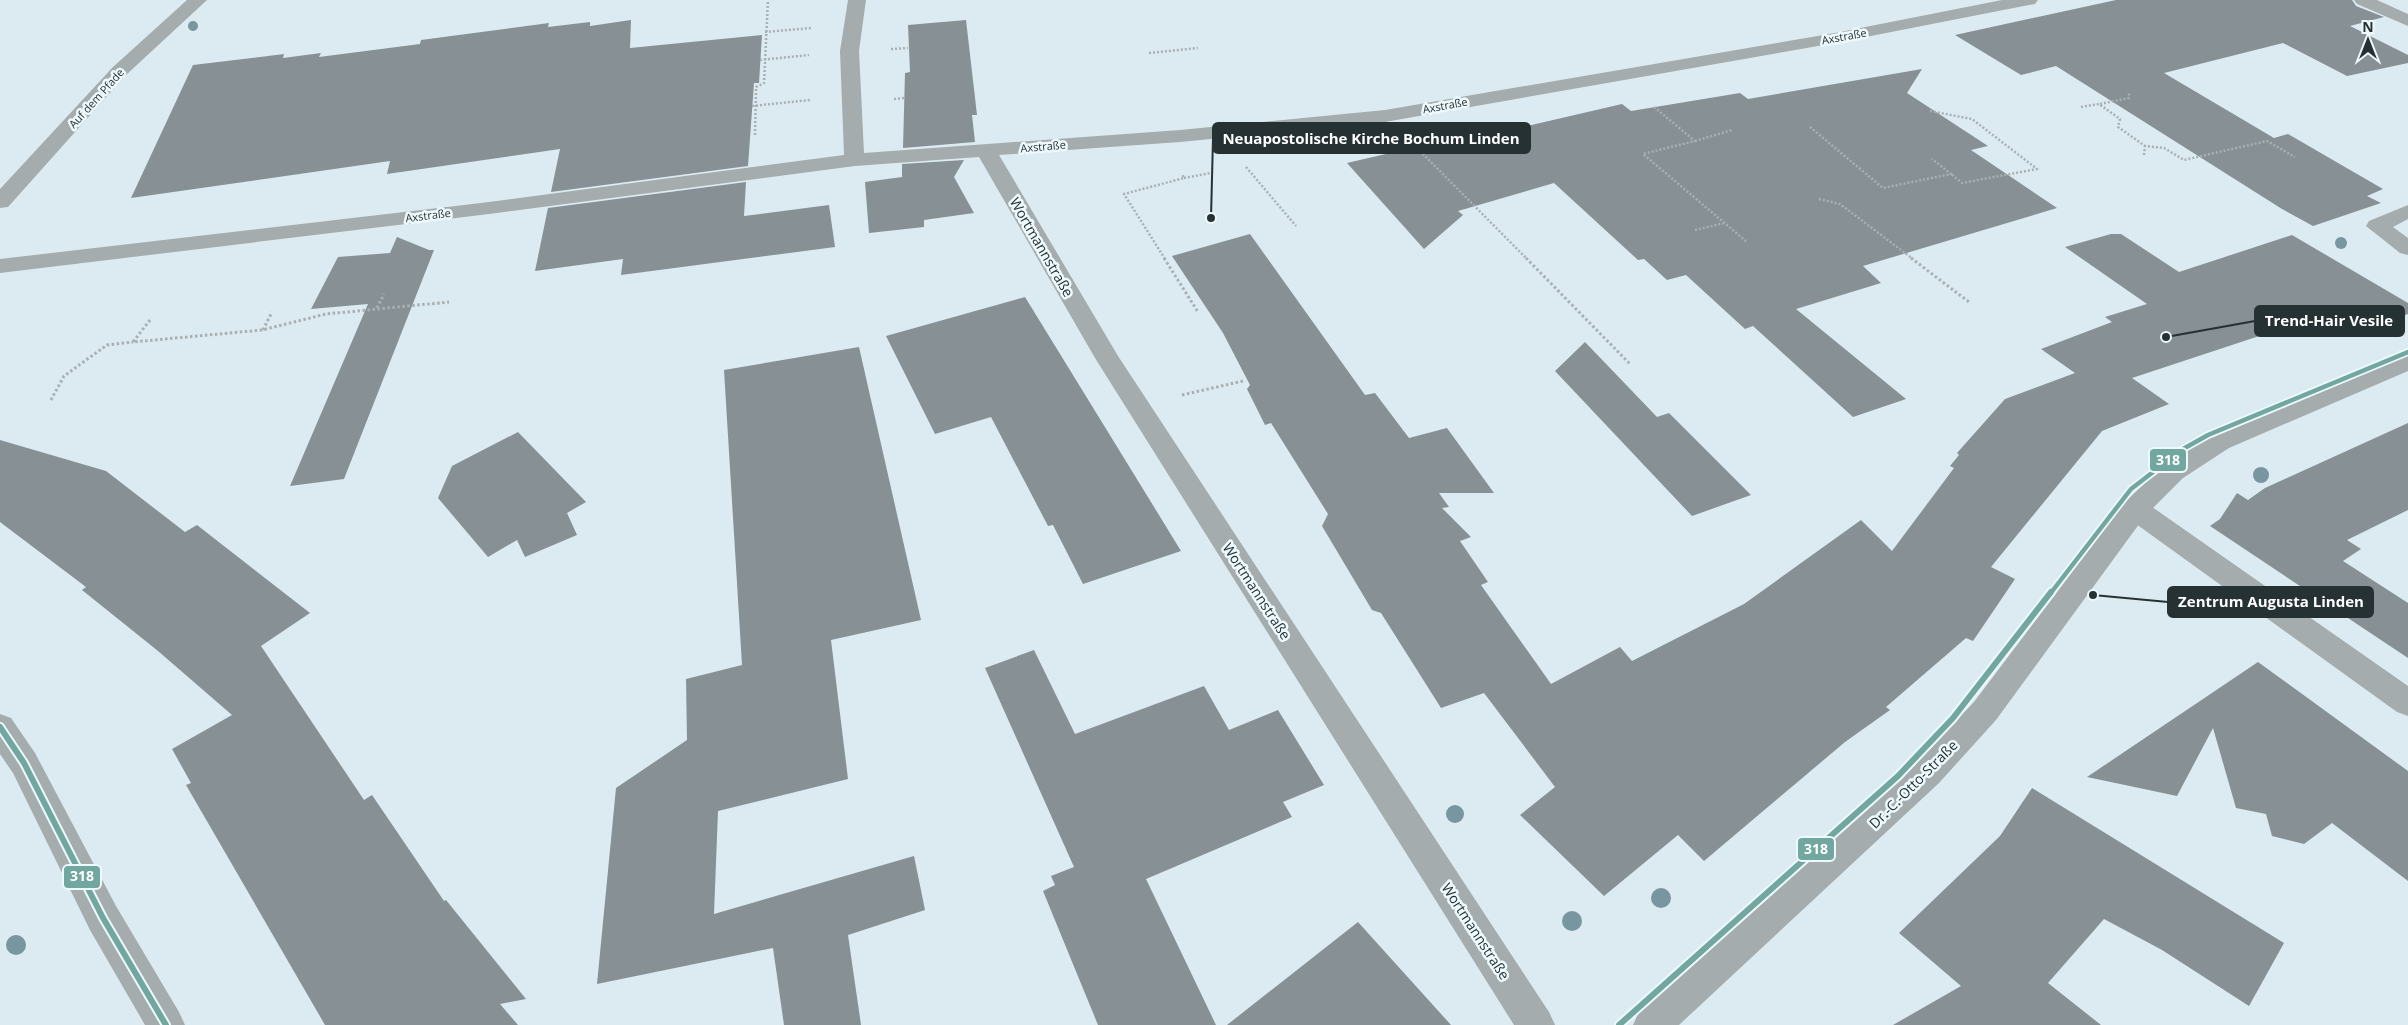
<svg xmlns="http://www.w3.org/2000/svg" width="2408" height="1025" font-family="'Open Sans',sans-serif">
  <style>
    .building { fill: #869095 }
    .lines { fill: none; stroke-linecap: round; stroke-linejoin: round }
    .path-far1 { stroke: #a9b0b3; stroke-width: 2.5; stroke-dasharray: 2 2; stroke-linecap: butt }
    .path { stroke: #a9b0b3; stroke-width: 3; stroke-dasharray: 2.5 2.5; stroke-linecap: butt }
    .service { fill: #a5acad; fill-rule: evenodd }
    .minor { fill: #a5acad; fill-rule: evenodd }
    .tertiary { fill: #a5acad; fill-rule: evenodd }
    .tram-1-far1-casing { stroke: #eef9fd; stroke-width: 8 }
    .tram-1-casing { stroke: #eef9fd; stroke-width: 10 }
    .tram-1-far1 { stroke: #72a7a0; stroke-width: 4.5 }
    .tram-1 { stroke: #72a7a0; stroke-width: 6 }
    .tree { fill: #7896a0 }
    .labels { text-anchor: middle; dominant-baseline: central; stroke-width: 5; stroke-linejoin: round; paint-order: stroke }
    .far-street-label { font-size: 11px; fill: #263134; stroke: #eef9fd }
    .street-label { font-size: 14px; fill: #263134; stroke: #eef9fd }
    .leader { fill: none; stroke: #263134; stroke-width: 2 }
    .callout-dot { fill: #263134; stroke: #eef9fd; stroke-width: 2 }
    .callout { fill: #263134; stroke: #263134; stroke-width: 2 }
    .callout-label { font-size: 15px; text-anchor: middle; font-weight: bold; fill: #fff }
    .line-badge { stroke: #eef9fd; stroke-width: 2 }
    .badge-label { font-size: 14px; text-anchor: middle; font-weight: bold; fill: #fff }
  </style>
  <rect width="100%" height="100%" fill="#dcebf1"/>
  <path class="building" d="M2116 0H2352L2356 6 2384 17 2350 26 2408 55V63L2347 76 2283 43 2164 73 2274 138 2288 134 2383 189 2367 196 2381 203 2313 226 2282 209 2056 66 2021 75 1955 35Z
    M631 20 630 48 762 35 759 83H754L748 166 551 192 560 149 387 174 390 161 131 198 193 65 284 54 283 58 321 53 319 57 420 44 421 40 549 23 548 27 590 22V26Z
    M966 20 977 115H972L975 142 903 148 905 73 910 72 908 25Z
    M1922 69 1907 93 1988 146 1971 150 2057 208 1863 266 1881 283 1796 309 1906 399 1853 417 1753 326 1745 329 1686 275 1667 280 1644 259 1638 260 1554 183 1458 211 1463 215 1424 249 1347 163 1459 137 1463 141 1622 104 1631 111 1740 93 1748 99Z
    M964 160 954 177 974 213 924 220V227L869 233 865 182 902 177V164Z
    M746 182 744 216 829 205 835 247 621 275 623 259 535 271 548 208Z
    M1250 234 1365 395 1375 393 1409 438 1447 428 1494 493H1439L1449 507 1442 508 1471 537 1460 541 1488 582 1481 585 1551 684 1620 647 1632 661 1744 604 1861 520 1892 551 1954 468 1950 466 1959 455 1957 453 2005 399 2075 373 2041 349 2112 322 2105 317 2147 304 2065 247 2111 234H2121L2179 272 2292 235 2408 303V314L2355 334 2323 315 2132 378 2169 404 2102 431 1991 567 2015 579 1973 641 1966 638 1886 707 1890 710 1845 742 1704 861 1678 835 1604 896 1520 815 1555 787 1484 693 1441 708 1381 613 1372 610 1322 526 1328 514 1271 423 1265 425 1247 389 1250 385 1223 333 1172 256Z
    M397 237 429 250H434L344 479 290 486 368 304 311 309 338 257 390 253Z
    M1025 297 1143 489 1181 551 1083 584 1053 525 1048 526 991 417 935 434 886 336Z
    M1585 342 1657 417 1669 413 1751 495 1692 516 1555 371Z
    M859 347 921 620 831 640 848 779 718 811 714 914 914 856 925 910 848 935 861 1025H784L773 948 597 984 616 788 687 740 686 679 742 665 724 370Z
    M2408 423V510L2347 540 2361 549 2343 561 2408 603V658L2210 526 2220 519 2237 493 2248 500 2265 488Z
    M518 432 586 502 567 513 577 535 525 557 517 540 488 557 438 498 452 466Z
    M0 440 106 471 185 532 197 525 310 613 261 646 364 800 372 795 444 901 446 900 526 999 500 1004 518 1025H325L186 785 191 783 172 749 232 715 158 651 82 590 86 587 0 522Z
    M1034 650 1075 734 1204 686 1229 730 1278 710 1324 785 1283 802 1292 817 1146 879 1216 1025H1098L1043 891 1055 885 1051 876 1074 867 985 668Z
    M2258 662 2408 771V881L2332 823 2304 844 2272 836 2266 814 2236 808 2213 728 2177 796 2087 777Z
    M2032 788 2284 943 2249 1006 2162 950 2104 919 2048 983 2101 1025H1893L1961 986 1899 933 2000 836Z
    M1358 922 1451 1025H1227Z"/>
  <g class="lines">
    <path class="path-far1" d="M765 32 811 28
      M891 49 908 48
      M1149 53 1198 48
      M760 60 809 55
      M894 99 905 98
      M2100 104 2129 98V93
      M752 106 810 100
      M1654 107 1695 141 1643 154 1747 242
      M2081 107 2099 104 2120 119 2118 127 2145 146
      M1930 111 1972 119 2037 169 1962 183 1951 174
      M1810 127 1883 188 1951 174 1932 159
      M755 135 756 87 764 83 768 0
      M1695 141 1732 130
      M1417 148 1527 259
      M2144 155 2145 146 2164 148 2184 160 2267 141 2295 157
      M1246 167 1296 226
      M1184 178 1211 173
      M1819 199 1840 204 1913 259
      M1695 230 1725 223
      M1165 259 1124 194 1184 178 1182 174"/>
    <path class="path" d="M1164 258 1198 312
      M1526 258 1630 364
      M1911 258 1969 302
      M377 308 384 294
      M150 320 133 342 262 330 326 314 449 302
      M263 330 272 312
      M1182 395 1243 381
      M51 400 64 376 107 345 133 342"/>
    <path class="service" d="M2408 205V219L2393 227 2408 238V255L2400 253 2366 226 2369 221Z
      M2135 499 2145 502 2408 686V716L2397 712 2125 516 2121 509 2125 502Z"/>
    <path class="minor" d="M187 0H207L126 75 8 207 0 208V189L113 67Z
      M848 0H866L859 51 864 153 1180 130 1385 110 1835 33 2002 0H2038L2035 4 2029 5 1835 43 1385 122 1180 142 999 155 1118 356 1549 1012 1555 1025H1514L1095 358 979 157 855 166 481 215 0 273V259L481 203 844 155 840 51Z
      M2354 0H2377L2408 14V26L2357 4Z"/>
    <path class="tertiary" d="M2408 354V371L2229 448 2183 478 2145 516 1996 720 1939 783 1679 1025H1633L1639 1012 1915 763 1974 702 2125 502 2165 464 2211 436Z
      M0 714 11 718 35 753 116 906 179 1012 185 1025H145L90 930 13 773 0 754Z"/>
    <g class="tram-1-far1-casing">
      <path id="tram-1-far1" d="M2050 594 2131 489 2183 449 2208 435 2408 352"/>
    </g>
    <g class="tram-1-casing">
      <path id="tram-1" d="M0 727 24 763 103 918 166 1025
        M1619 1025 1898 776 1953 718 2051 592"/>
    </g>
    <use href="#tram-1-far1" class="tram-1-far1"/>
    <use href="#tram-1" class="tram-1"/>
  </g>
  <g class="tree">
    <circle cx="193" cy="26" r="5"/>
    <circle cx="2341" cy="243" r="6"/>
    <circle cx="2261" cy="475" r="8"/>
    <circle cx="1455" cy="814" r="9"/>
    <circle cx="1661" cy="898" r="10"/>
    <circle cx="1572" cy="921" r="10"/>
    <circle cx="16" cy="945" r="10"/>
  </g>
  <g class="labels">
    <g class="far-street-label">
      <text transform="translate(1844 36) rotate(-10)">Axstraße</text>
      <text transform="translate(96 98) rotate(-48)">Auf dem Pfade</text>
      <text transform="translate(1445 105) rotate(-10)">Axstraße</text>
      <text transform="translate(1043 146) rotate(-5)">Axstraße</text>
      <text transform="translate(428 215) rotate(-7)">Axstraße</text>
    </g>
    <g class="street-label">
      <text transform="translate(1042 247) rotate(60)">Wortmannstraße</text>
      <text transform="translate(1257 591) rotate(57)">Wortmannstraße</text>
      <text transform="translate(1913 784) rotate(-45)">Dr.-C.-Otto-Straße</text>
      <text transform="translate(1476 931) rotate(57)">Wortmannstraße</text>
    </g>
  </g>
  <path class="leader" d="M1211 218L1213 138M2166 337L2255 321M2093 595L2168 602"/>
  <g class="callout-dot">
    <circle cx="1211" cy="218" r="5"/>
    <circle cx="2166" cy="337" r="5"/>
    <circle cx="2093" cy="595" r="5"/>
  </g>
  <g class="callout">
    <rect x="1213" y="123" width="317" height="30" rx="5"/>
    <rect x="2255" y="306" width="149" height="30" rx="5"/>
    <rect x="2168" y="587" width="205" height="30" rx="5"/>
  </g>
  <g class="callout-label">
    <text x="1371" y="144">Neuapostolische Kirche Bochum Linden</text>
    <text x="2329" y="326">Trend-Hair Vesile</text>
    <text x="2271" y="607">Zentrum Augusta Linden</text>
  </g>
  <g class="line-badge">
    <rect x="2149" y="448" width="38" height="24" rx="5" fill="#72a7a0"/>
    <rect x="1797" y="837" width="38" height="24" rx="5" fill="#72a7a0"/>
    <rect x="63" y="865" width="38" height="24" rx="5" fill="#72a7a0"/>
  </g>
  <g class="badge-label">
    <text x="2168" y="465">318</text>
    <text x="1816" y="854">318</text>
    <text x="82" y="881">318</text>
  </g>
  <g transform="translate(2368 40)" stroke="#eef9fd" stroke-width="4" paint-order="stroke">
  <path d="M0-4L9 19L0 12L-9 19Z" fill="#263134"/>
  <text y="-8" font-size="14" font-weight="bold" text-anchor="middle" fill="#263134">N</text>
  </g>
</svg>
